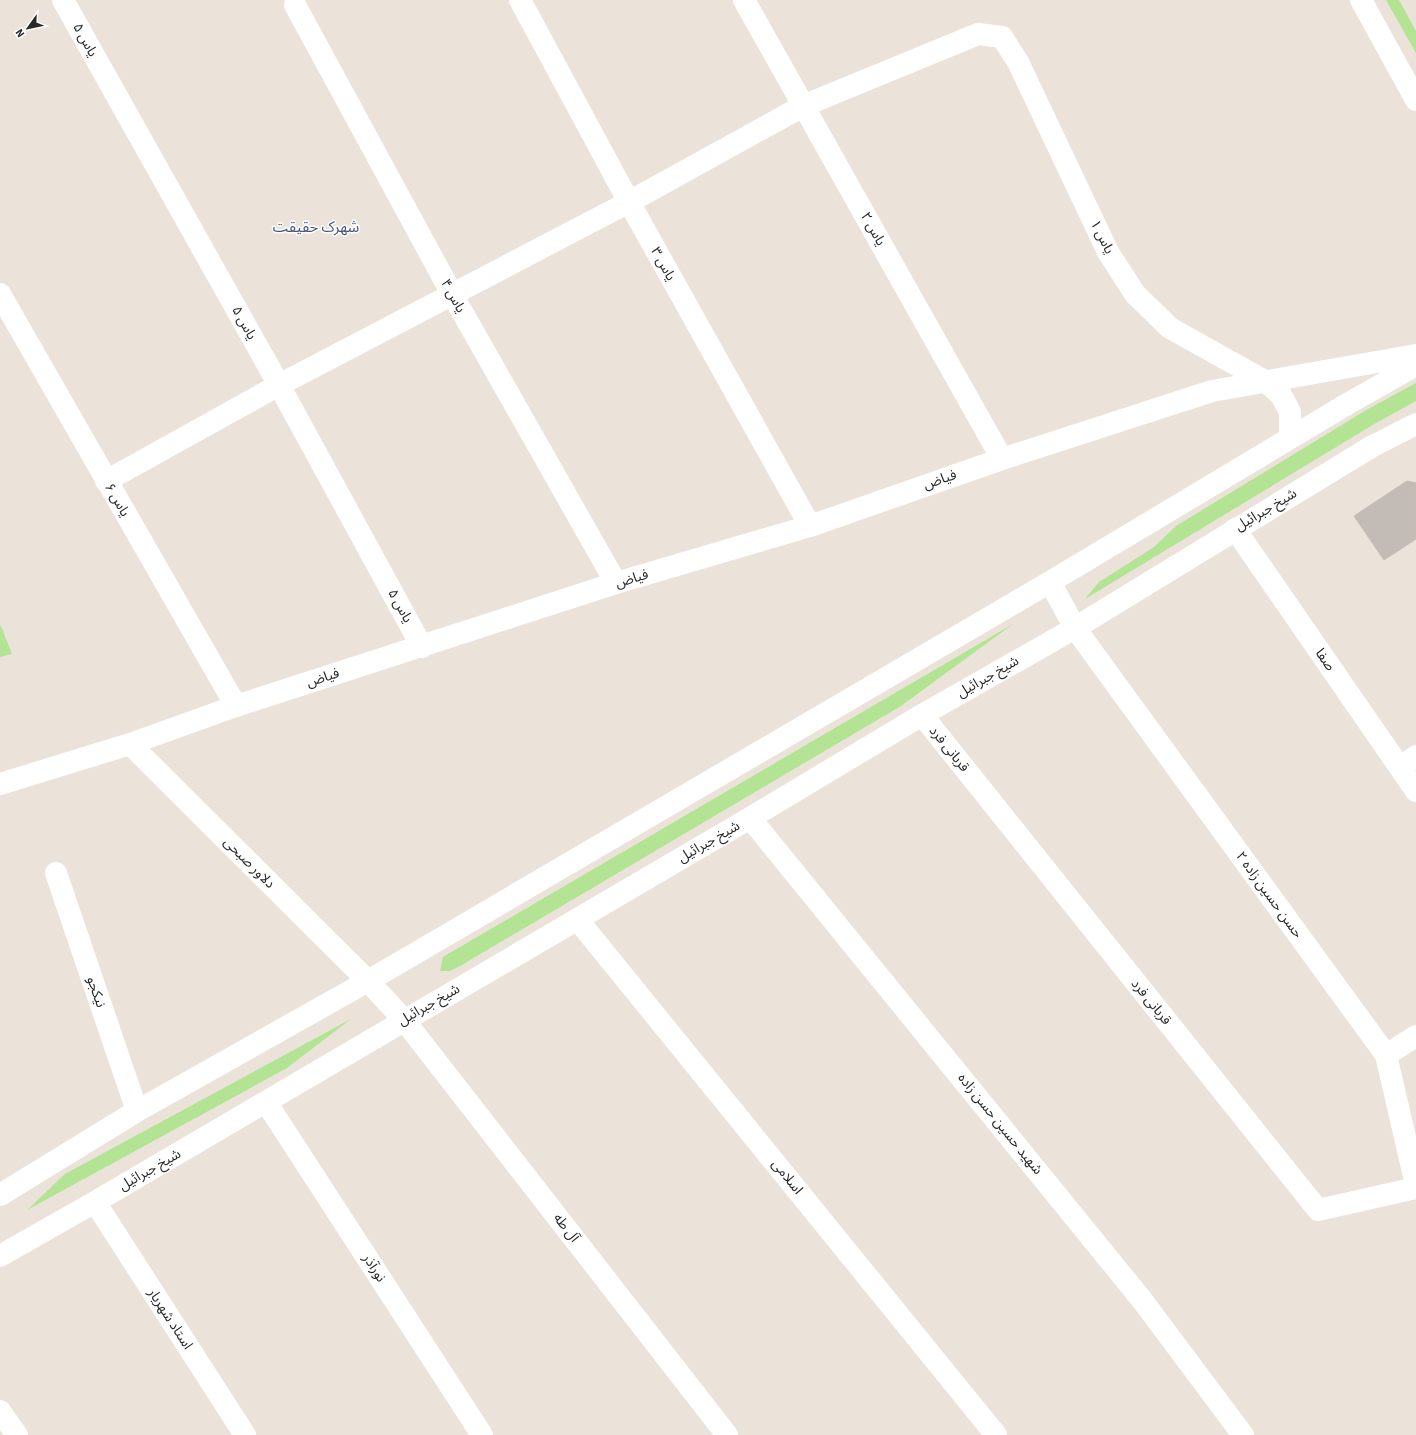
<svg xmlns="http://www.w3.org/2000/svg" width="1416" height="1435" font-family="'Source Sans 3','Noto Sans Arabic',sans-serif">
  <style>
    .green { fill: #b3e493 }
    .building { fill: #c3bcb6; stroke: #c6beb3 }
    .lines { fill: none; stroke-linecap: round; stroke-linejoin: round }
    .minor { stroke: #fff; stroke-width: 22 }
    .labels { text-anchor: middle; dominant-baseline: central; stroke-width: 3; stroke-linejoin: round; paint-order: stroke }
    .street-label { font-size: 14px; fill: #282828; stroke: #fff }
    .neighbourhood-label { font-size: 15px; fill: #475379; stroke: #fff }
  </style>
  <rect width="100%" height="100%" fill="#ebe2d9"/>
  <path class="green" d="M1386 0H1399L1416 31V53Z
    M1416 383V401L1376 423 1085 599 1099 582 1154 547 1176 526 1368 409Z
    M1013 624 901 706 460 966 450 971H440L443 957Z
    M1 626 12 654 0 657V627Z
    M351 1019 287 1068 27 1210 65 1174Z"/>
  <path class="building" d="M1407 481 1416 483V539L1384 560 1354 516Z"/>
  <g class="lines">
    <path class="minor" d="M63 0 279 385 422 647
      M520 0 629 202 810 526
      M744 0 1002 459
      M1361 0 1416 100
      M295 5 452 294 616 583
      M0 294 236 706
      M106 481 279 385 629 202 803 106 978 34 1002 37 1018 62 1108 252 1135 294 1170 328 1265 381 1281 395 1290 412V438
      M1235 529 1416 791
      M1050 582 1075 628 1386 1055 1416 1185
      M922 715 1318 1210 1416 1188
      M130 744 368 981 404 1020 727 1435
      M1400 768 1416 756
      M0 784 130 744 236 706 616 583 810 526 1002 459 1212 391 1416 355
      M750 818 1142 1300 1243 1435
      M56 873 137 1111
      M577 919 996 1435
      M1386 1055 1416 1036
      M266 1102 482 1435
      M0 1195 137 1111 368 981 1050 582 1349 403 1416 365
      M95 1202 245 1435
      M0 1256 95 1202 750 818 922 715 1075 628 1371 447 1416 424
      M0 1411 17 1435"/>
  </g>
  <g class="labels">
    <g class="street-label">
      <text transform="translate(85 40) rotate(61)">یاس ۵</text>
      <text transform="translate(873 229) rotate(61)">یاس ۲</text>
      <text transform="translate(1102 237) rotate(63)">یاس ۱</text>
      <text transform="translate(663 264) rotate(61)">یاس ۳</text>
      <text transform="translate(453 296) rotate(61)">یاس ۴</text>
      <text transform="translate(244 323) rotate(61)">یاس ۵</text>
      <text transform="translate(940 480) rotate(-19)">فیاض</text>
      <text transform="translate(117 500) rotate(60)">یاس ۶</text>
      <text transform="translate(1266 510) rotate(-31)">شیخ جبرائیل</text>
      <text transform="translate(632 579) rotate(-17)">فیاض</text>
      <text transform="translate(400 606) rotate(61)">یاس ۵</text>
      <text transform="translate(1325 660) rotate(55)">صفا</text>
      <text transform="translate(988 677) rotate(-30)">شیخ جبرائیل</text>
      <text transform="translate(323 678) rotate(-18)">فیاض</text>
      <text transform="translate(949 749) rotate(51)">قربانی فرد</text>
      <text transform="translate(709 842) rotate(-30)">شیخ جبرائیل</text>
      <text transform="translate(249 863) rotate(45)">دلاور صبحی</text>
      <text transform="translate(1269 895) rotate(54)">حسن حسین زاده ۲</text>
      <text transform="translate(96 992) rotate(71)">نیکجو</text>
      <text transform="translate(1151 1002) rotate(51)">قربانی فرد</text>
      <text transform="translate(429 1005) rotate(-30)">شیخ جبرائیل</text>
      <text transform="translate(1000 1124) rotate(51)">شهید حسین حسن زاده</text>
      <text transform="translate(150 1170) rotate(-30)">شیخ جبرائیل</text>
      <text transform="translate(787 1177) rotate(51)">اسلامی</text>
      <text transform="translate(566 1228) rotate(52)">آل طه</text>
      <text transform="translate(374 1268) rotate(57)">نورآذر</text>
      <text transform="translate(170 1319) rotate(57)">استاد شهریار</text>
    </g>
    <g class="neighbourhood-label">
      <text x="316" y="227">شهرک حقیقت</text>
    </g>
  </g>
  <g transform="translate(28 28) rotate(237)" stroke="#ffffff" stroke-width="3" paint-order="stroke">
  <path d="M0-3L7 15L0 10L-7 15Z" fill="#282828"/>
  <text y="-6" font-size="11" font-weight="bold" text-anchor="middle" fill="#282828">N</text>
  </g>
</svg>
